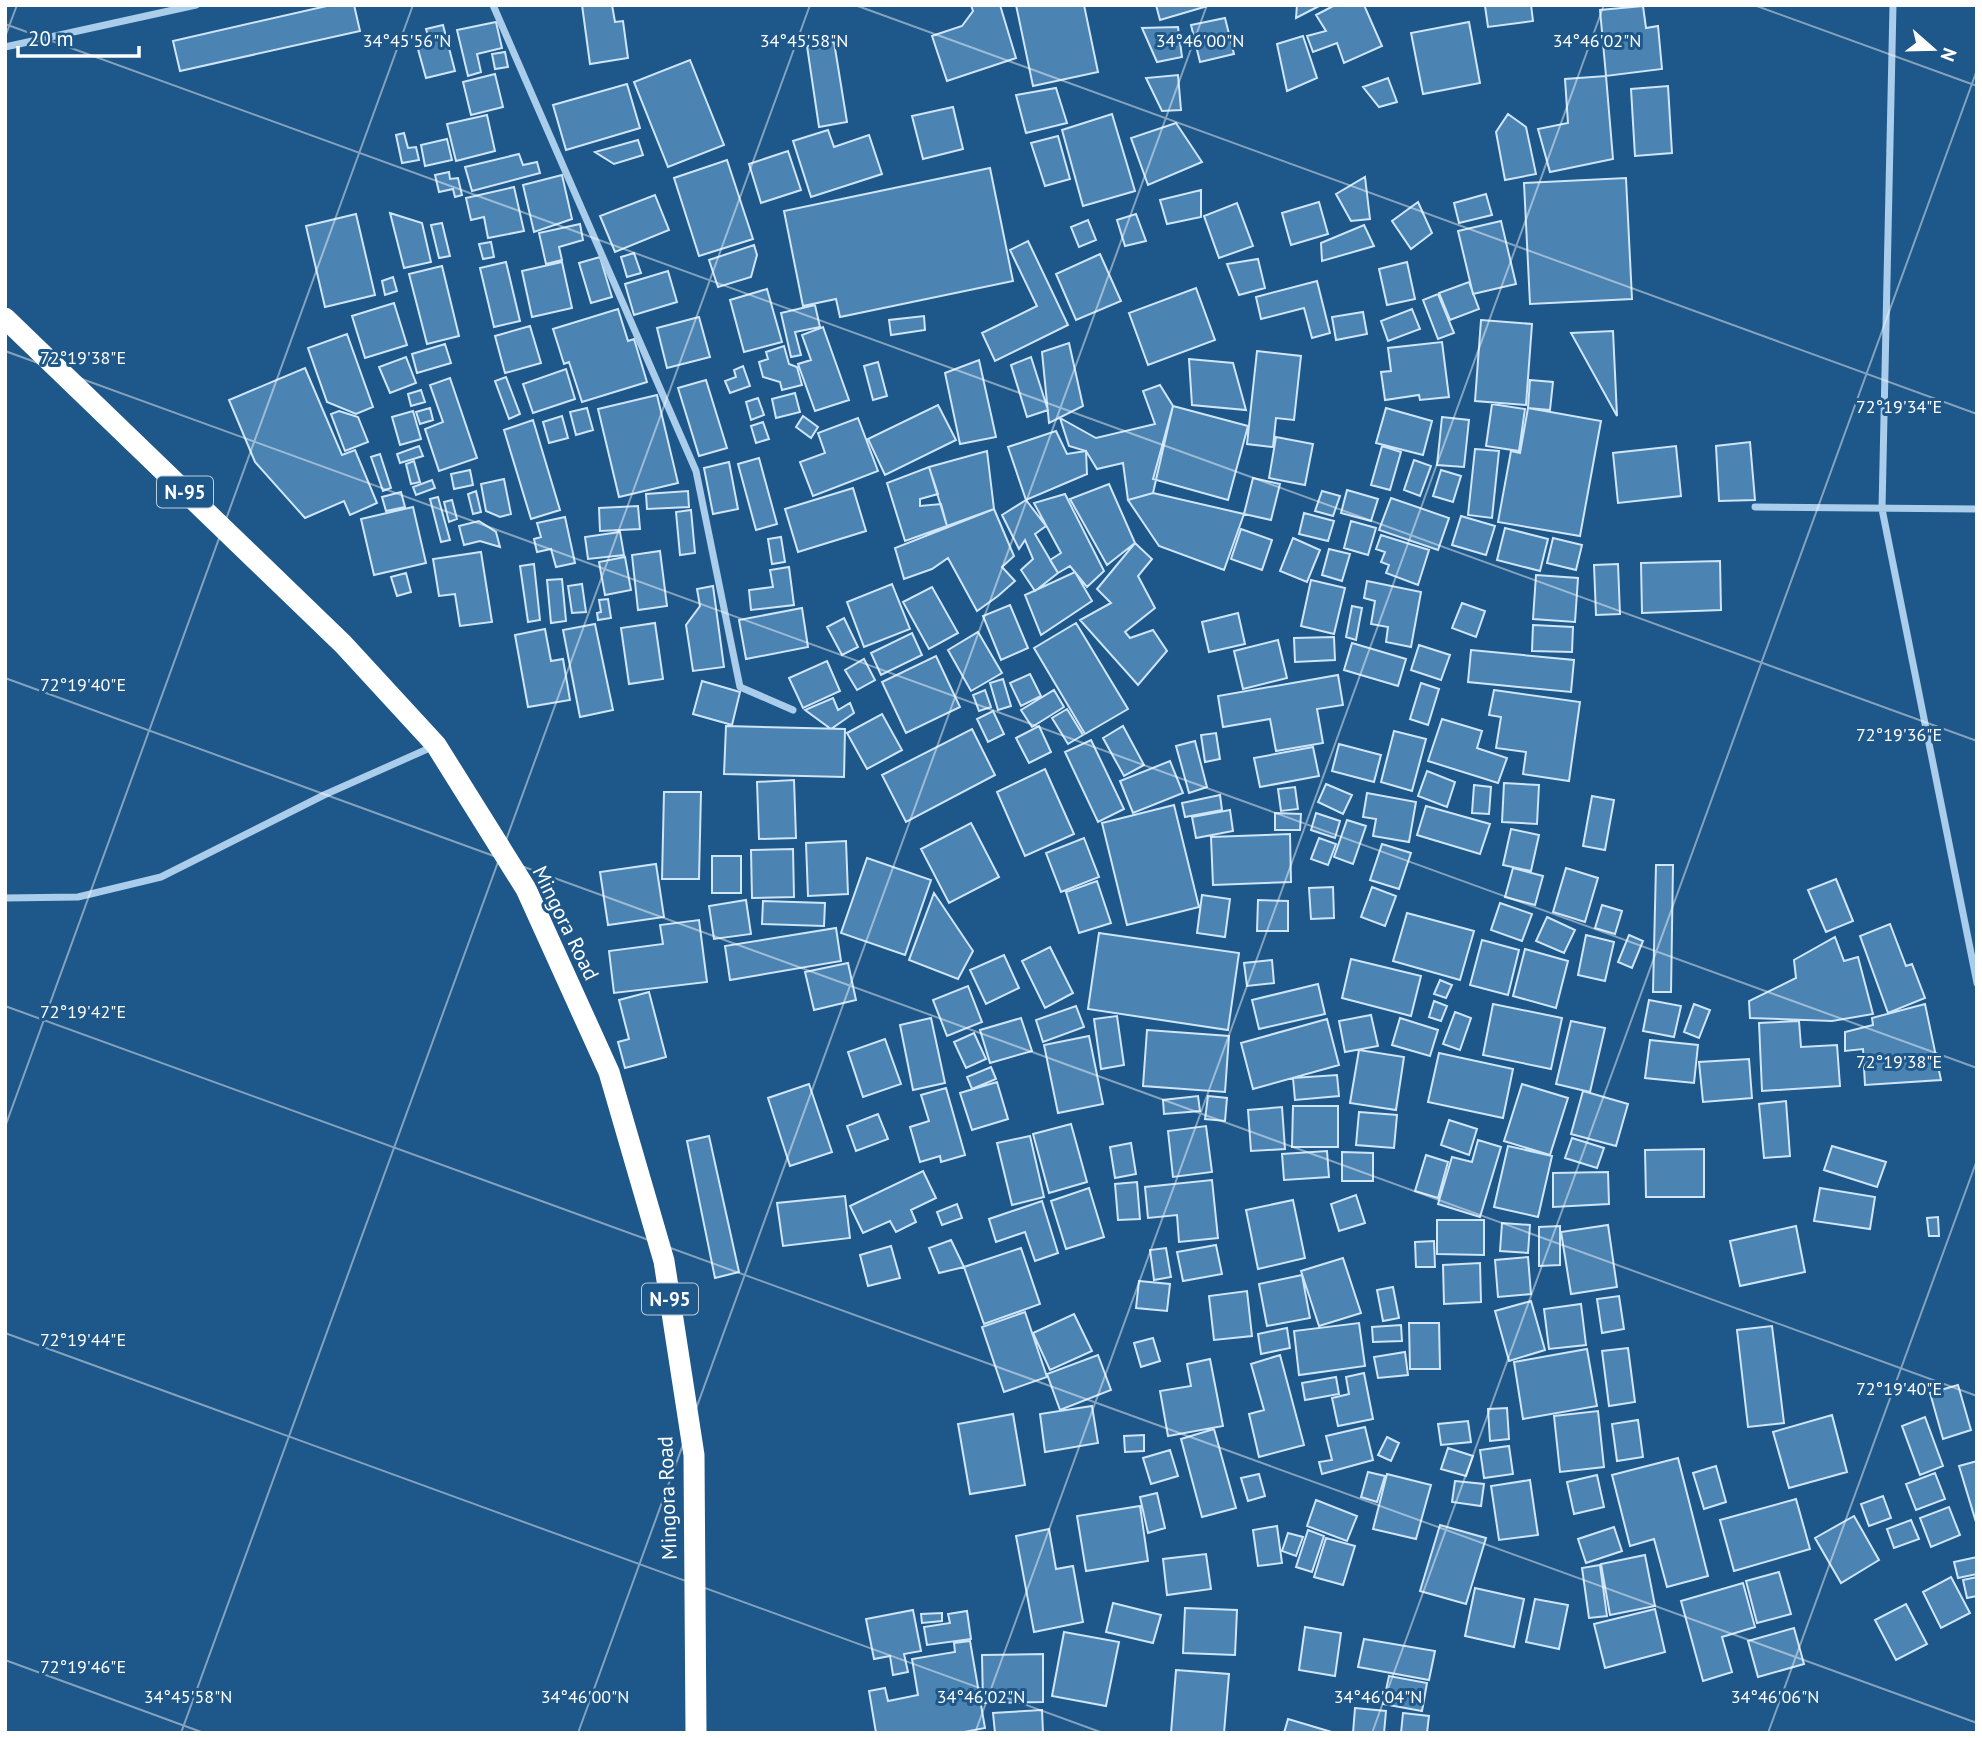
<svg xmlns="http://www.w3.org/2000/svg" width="1982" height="1738" font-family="'PT Sans',sans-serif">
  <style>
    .building { fill: #4b83b3; stroke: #cfe5f8; stroke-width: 2 }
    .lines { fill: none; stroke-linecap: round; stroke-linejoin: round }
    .street { stroke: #aacdeb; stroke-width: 7 }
    .highway { stroke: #fff; stroke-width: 21 }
    .ticks { fill: none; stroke: #fff; stroke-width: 2; stroke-opacity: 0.45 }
    .labels { text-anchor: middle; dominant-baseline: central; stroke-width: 6; stroke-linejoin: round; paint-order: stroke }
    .shield { fill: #1e5789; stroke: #bccddc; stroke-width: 2 }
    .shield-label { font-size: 19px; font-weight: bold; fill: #fff }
    .street-label { font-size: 21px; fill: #fff; stroke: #1e5789 }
    .ticks-label { font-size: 18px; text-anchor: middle; fill: #fff; stroke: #1e5789; stroke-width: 6; stroke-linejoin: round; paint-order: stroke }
  </style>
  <rect width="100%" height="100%" fill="#1e5789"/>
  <path class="building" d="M331 5H354L360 31 180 71 173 41Z
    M582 5H612L615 22 623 21 628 58 590 64Z
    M971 5H1000L1016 58 947 81 932 36 962 26 973 11Z
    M1016 5H1084L1098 72 1033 86Z
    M1156 5H1211L1160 20Z
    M1297 5H1321L1296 18Z
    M1335 5H1364L1382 46 1344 63 1337 43 1313 52 1307 36 1326 31 1316 15Z
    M1531 5 1533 21 1488 27 1485 6Z
    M1643 6 1646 28 1658 26 1662 69 1606 76 1600 10Z
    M1225 18 1234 54 1200 62 1191 25Z
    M496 22 502 48 477 54 481 72 468 76 457 30Z
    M1469 22 1480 83 1423 94 1411 33Z
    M443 25 455 71 426 78 416 42 429 39 426 29Z
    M1178 27 1182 57 1157 62 1142 28Z
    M1303 36 1317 78 1287 91 1277 44Z
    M834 42 847 122 819 127 807 46Z
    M505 52 508 67 495 69 492 54Z
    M690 60 724 145 668 167 634 82Z
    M495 74 503 107 471 115 463 82Z
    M1178 75 1181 110 1162 111 1146 78Z
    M1606 76 1613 159 1550 172 1538 129 1568 123 1565 79Z
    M1388 78 1397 102 1379 107 1363 87Z
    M627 84 640 128 566 150 553 105Z
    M1668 86 1672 153 1635 156 1631 89Z
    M1056 88 1067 123 1026 133 1016 95Z
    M953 107 963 149 923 159 912 116Z
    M1112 114 1135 191 1083 206 1062 130Z
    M1508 114 1526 127 1536 174 1505 180 1496 132Z
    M487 115 495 151 456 161 447 124Z
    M1176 123 1202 162 1148 185 1131 138Z
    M828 130 834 147 869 135 882 174 811 197 793 141Z
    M404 133 408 148 416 147 419 160 402 163 396 135Z
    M1058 136 1070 179 1045 186 1031 143Z
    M447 139 452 160 425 166 421 145Z
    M638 140 643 155 614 164 595 152Z
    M788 151 801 190 761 203 749 164Z
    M519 154 523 165 537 162 540 173 472 191 465 167Z
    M727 160 753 239 699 256 674 178Z
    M990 168 1013 281 840 317 836 299 803 306 784 211Z
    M449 172 450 179 458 178 462 195 455 197 453 189 439 192 435 175Z
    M562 175 572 219 534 232 523 185Z
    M1365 177 1370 219 1351 221 1336 194Z
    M1626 178 1632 299 1530 304 1524 183Z
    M514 187 524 231 488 238 484 217 471 220 466 198Z
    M1201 190V217L1167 224 1160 200Z
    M1486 194 1492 215 1459 223 1454 203Z
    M655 195 669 230 615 252 600 216Z
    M1319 202 1328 234 1291 245 1282 213Z
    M1418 202 1432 233 1411 249 1392 221Z
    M1237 203 1253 246 1219 258 1204 216Z
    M390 213 422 223 431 262 404 268Z
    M356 214 375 295 325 307 306 226Z
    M1136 214 1146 241 1125 246 1117 220Z
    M1088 220 1096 240 1079 247 1071 227Z
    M1501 221 1516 284 1473 294 1458 231Z
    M442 223 450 256 439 258 431 225Z
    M580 224 583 240 559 247 562 260 546 264 539 233Z
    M1364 225 1374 246 1322 261 1321 243Z
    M1028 241 1068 325 995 361 982 333 1037 306 1010 250Z
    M491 242 494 257 483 259 479 244Z
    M754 245 757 255 751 277 718 287 709 260Z
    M634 253 641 273 627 277 621 257Z
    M1100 254 1121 301 1076 320 1056 274Z
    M600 257 612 297 591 303 579 263Z
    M1258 259 1265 288 1239 295 1227 264Z
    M506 262 520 321 494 327 480 268Z
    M562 262 572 308 532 317 522 271Z
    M1407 262 1415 299 1387 305 1379 269Z
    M442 266 459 336 427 344 409 274Z
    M668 271 677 302 634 315 625 284Z
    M393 277 397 291 385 295 382 281Z
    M1317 281 1330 333 1312 338 1304 308 1261 319 1256 297Z
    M1469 282 1479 309 1450 320 1439 293Z
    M1196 288 1215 340 1148 365 1129 313Z
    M767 289 782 342 744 352 730 300Z
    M1438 294 1454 333 1438 339 1423 300Z
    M394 303 407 345 365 358 352 316Z
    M815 305 820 327 795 332 801 355 791 357 781 313Z
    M618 309 628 341 634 339 647 382 582 402 569 362 564 364 553 329Z
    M1412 309 1420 329 1388 341 1381 321Z
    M1363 312 1367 334 1336 340 1332 317Z
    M924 316 925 330 891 335 889 320Z
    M699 317 710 357 667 368 657 328Z
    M1481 320 1532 324 1526 405 1475 401Z
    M530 326 541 363 505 373 495 336Z
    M823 327 849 400 815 411 798 364 811 360 802 335Z
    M1613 331 1617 416 1571 333Z
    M347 334 373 407 356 414 327 402 308 348Z
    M1442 342 1449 397 1420 400 1419 395 1385 400 1381 372 1391 371 1388 348Z
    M1069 343 1083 406 1049 423 1042 352Z
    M445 344 451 363 417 373 412 354Z
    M784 346 789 364 797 367 802 385 782 390 780 382 763 377 759 362 768 359 766 352Z
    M1257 351 1301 356 1294 420 1276 418 1273 447 1247 444Z
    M406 357 416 383 390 393 379 367Z
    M1031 357 1048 410 1027 417 1011 365Z
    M1189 359 1233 363 1246 410 1192 405Z
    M979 360 996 437 960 444 945 373Z
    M878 362 887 396 873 400 864 366Z
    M743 366 750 386 730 393 725 381 736 377 734 370Z
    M305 368 342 455 355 450 377 503 350 515 344 501 305 518 255 462 229 400Z
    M566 369 575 399 533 413 523 384Z
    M506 377 520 414 509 419 495 381Z
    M450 378 477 458 439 471 425 429 443 422 430 385Z
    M706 380 727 448 699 456 678 388Z
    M1530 380 1553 382 1550 410 1528 408Z
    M1160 385 1173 406 1153 493 1128 500 1123 463 1097 469 1086 451 1069 446 1060 418 1096 438 1155 424 1143 391Z
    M421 390 425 402 411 406 408 394Z
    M795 393 800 412 776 418 772 399Z
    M657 395 678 483 619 497 598 409Z
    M758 398 764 415 751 420 746 402Z
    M1492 404 1525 409 1519 451 1486 446Z
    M938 405 956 440 885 475 868 439Z
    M1173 406 1248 426 1228 500 1153 479Z
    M430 408 433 420 420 424 416 412Z
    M587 408 593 430 576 435 570 412Z
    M1386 408 1432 421 1423 455 1376 443Z
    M1528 408 1601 421 1580 536 1498 522 1511 451 1520 453Z
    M339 411 358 417 368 442 345 451 331 414Z
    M413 411 421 439 400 445 392 417Z
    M562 416 568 438 549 443 543 422Z
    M803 416 818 427 811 438 796 427Z
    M1442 417 1469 420 1464 467 1437 465Z
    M858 418 878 471 813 496 800 462 825 453 818 433Z
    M533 420 560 510 531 519 504 430Z
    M763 422 769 439 756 443 751 426Z
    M1056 431 1067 454 1086 451 1087 474 1026 500 1008 447Z
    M1276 437 1313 444 1305 485 1269 478Z
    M1750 442 1755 500 1719 501 1716 446Z
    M419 446 423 456 400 463 397 454Z
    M1382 446 1401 452 1390 490 1371 485Z
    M1676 446 1681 496 1618 503 1613 453Z
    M1475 449 1499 451 1492 518 1468 515Z
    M987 451 994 509 947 526 929 467Z
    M380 454 391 488 383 491 371 457Z
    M759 458 777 524 756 530 738 464Z
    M1414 460 1431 466 1420 496 1404 490Z
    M414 461 420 482 411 484 406 464Z
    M729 462 738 509 713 514 704 468Z
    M929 467 938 494 920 499V506L941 504 947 526 905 541 887 483Z
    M470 470 473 485 454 489 451 474Z
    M1441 470 1461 476 1453 502 1433 496Z
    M1253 478 1280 484 1271 520 1244 514Z
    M504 479 511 514 500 517 486 511 481 484Z
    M432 480 435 488 416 495 413 487Z
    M1109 484 1135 543 1107 565 1070 499Z
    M853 488 866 531 798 552 785 509Z
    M1347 490 1378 499 1371 521 1341 513Z
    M476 491 481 512 473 514 468 494Z
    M688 491 689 507 647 509 646 494Z
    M1322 491 1340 496 1333 516 1315 511Z
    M401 492 405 507 386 511 382 497Z
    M1153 493 1244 514 1224 570 1159 546 1128 500Z
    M1065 494 1104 571 1087 587 1070 566 1058 573 1050 560 1061 553 1034 503Z
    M438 497 450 540 441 542 430 499Z
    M1391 498 1449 518 1438 550 1379 530Z
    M452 500 457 519 449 522 444 502Z
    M1026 500 1046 526 1035 534 1058 573 1035 591 1021 570 1033 559 1025 540 1019 549 1002 515Z
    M638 506 640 529 600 531 599 508Z
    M413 507 426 563 374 575 361 519Z
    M994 509 1014 556 1002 567 1015 581 998 596 977 611 948 558 932 569 904 579 895 548Z
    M691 510 695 553 680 555 676 512Z
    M1304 513 1334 521 1328 541 1299 534Z
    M1461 516 1495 526 1486 555 1452 545Z
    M565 517 575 563 556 567 551 549 537 552 534 539 541 537 537 523Z
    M479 521 496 532 500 547 480 541 464 545 459 526Z
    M1351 521 1376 528 1368 555 1344 548Z
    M1505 528 1548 539 1540 571 1497 560Z
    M1241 529 1272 540 1262 570 1231 559Z
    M620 532 624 555 588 559 585 537Z
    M1381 535 1429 550 1418 585 1386 573 1389 565 1381 562 1385 552 1376 549Z
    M781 537 785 562 772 564 768 539Z
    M1293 538 1320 550 1307 582 1280 571Z
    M1553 538 1582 545 1576 570 1547 563Z
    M1135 543 1152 559 1138 576 1155 608 1125 632 1130 638 1153 630 1167 651 1138 685 1080 620 1111 603 1097 589Z
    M1329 549 1350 554 1342 581 1322 575Z
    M660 551 667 606 638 610 632 555Z
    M481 552 492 622 460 626 455 594 439 596 433 559Z
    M625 557 631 590 605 595 599 562Z
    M1720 561 1721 610 1642 613 1641 563Z
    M534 564 540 620 528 622 520 566Z
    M1618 564 1620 614 1596 615 1594 565Z
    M789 567 794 605 751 610 749 590 773 587 770 570Z
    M1075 572 1092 601 1041 635 1025 595Z
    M406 573 411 592 397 596 391 577Z
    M1536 575 1578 578 1575 622 1533 619Z
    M562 579 566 621 551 623 547 580Z
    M1311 580 1345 588 1334 634 1301 626Z
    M1367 581 1421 592 1411 647 1386 642 1388 627 1371 624 1375 601 1364 598Z
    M582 584 586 612 572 613 568 586Z
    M892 584 910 629 864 647 847 602Z
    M713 586 724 667 693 671 686 625 700 606 697 589Z
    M932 587 958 633 929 649 903 602Z
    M608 599 611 618 598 620 597 613 601 612 599 600Z
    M1462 603 1485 611 1476 637 1452 628Z
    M1010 605 1028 648 1001 660 983 616Z
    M1352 606 1362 608 1356 640 1346 637Z
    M802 608 808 647 746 659 739 620Z
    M1238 613 1245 644 1209 652 1202 622Z
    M844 618 858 647 842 655 827 627Z
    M655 623 663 679 629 684 621 628Z
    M1076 623 1128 709 1085 734 1034 648Z
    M595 624 613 710 580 717 563 630Z
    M1533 625 1573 627 1572 652 1532 651Z
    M545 629 551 661 563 659 570 700 528 707 515 635Z
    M978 632 1002 673 971 691 948 650Z
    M912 633 922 655 881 675 871 653Z
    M1334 637 1335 660 1295 662 1294 638Z
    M1278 640 1287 678 1243 689 1234 651Z
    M1352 643 1406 659 1398 686 1344 670Z
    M1419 645 1450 655 1441 680 1411 670Z
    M1471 650 1574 660 1571 692 1468 682Z
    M936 656 960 707 906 733 882 682Z
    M864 659 875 680 857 690 845 670Z
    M827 661 840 691 803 708 789 678Z
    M1030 674 1041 696 1021 706 1010 683Z
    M1338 675 1343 705 1317 709 1323 743 1276 751 1270 719 1223 727 1218 696Z
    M1003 679 1011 706 998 710 990 683Z
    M702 681 740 692 732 725 693 714Z
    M1421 683 1439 689 1428 725 1410 719Z
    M985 690 991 707 979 711 973 695Z
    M1054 690 1064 707 1032 727 1021 710Z
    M1494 690 1580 702 1569 781 1523 774 1526 752 1496 748 1501 717 1489 715Z
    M833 698 838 710 850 703 854 713 831 729 805 710Z
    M1067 709 1083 735 1068 744 1052 718Z
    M993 711 1004 734 988 742 977 719Z
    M882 714 902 750 867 769 847 733Z
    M1442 719 1482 731 1477 748 1507 758 1498 783 1428 761Z
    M726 726 845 729 844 777 724 774Z
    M1039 726 1051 752 1029 763 1016 738Z
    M1123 726 1144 765 1124 776 1103 738Z
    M972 729 995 775 906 822 882 775Z
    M1394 731 1426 739 1412 791 1381 782Z
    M1216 733 1220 759 1205 762 1201 735Z
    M1091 740 1124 809 1098 822 1065 752Z
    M1195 741 1207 787 1189 793 1176 746Z
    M1339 744 1381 755 1374 782 1332 771Z
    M1313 747 1319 776 1260 787 1254 758Z
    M1170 761 1183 793 1133 813 1120 781Z
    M1045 769 1074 834 1025 856 997 792Z
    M1427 771 1455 782 1447 807 1418 796Z
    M794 780 796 838 759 839 757 782Z
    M1504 783 1539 785 1537 824 1502 822Z
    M1326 784 1352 795 1343 814 1318 802Z
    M1474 785 1491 787 1489 814 1472 813Z
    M1295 787 1298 809 1281 811 1278 789Z
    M664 792H701L699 879H662Z
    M1367 793 1416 802 1409 842 1373 836 1376 819 1363 817Z
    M1220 795 1222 810 1185 817 1182 803Z
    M1592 796 1614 800 1605 850 1583 846Z
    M1174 805 1199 907 1127 925 1102 823Z
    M1426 806 1490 824 1480 854 1417 835Z
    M1230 810 1233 831 1196 838 1192 817Z
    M1275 813 1301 814 1300 830H1275Z
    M1316 813 1340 821 1335 838 1311 830Z
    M1347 820 1366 826 1353 864 1334 857Z
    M971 823 999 877 949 903 921 849Z
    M1511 829 1539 835 1531 871 1503 865Z
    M1290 834 1291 882 1213 885 1211 837Z
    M1084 838 1099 877 1061 892 1046 853Z
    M1319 838 1336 844 1328 865 1311 859Z
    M846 841 848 894 808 896 806 843Z
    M1382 844 1411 853 1399 889 1370 880Z
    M793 849 794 897 752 898 751 850Z
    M712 856H741V893H712Z
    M867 858 931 880 905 955 841 933Z
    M656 864 664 917 608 925 600 872Z
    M1656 865H1673L1671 992H1653Z
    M1513 868 1543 876 1535 905 1505 897Z
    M1566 868 1598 878 1585 922 1553 912Z
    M1836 879 1853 921 1826 932 1808 890Z
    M1097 881 1111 923 1079 933 1066 892Z
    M1333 887 1334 918 1311 919 1309 888Z
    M1372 887 1396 896 1385 926 1361 917Z
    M934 893 973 951 958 979 909 960Z
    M1202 895 1230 899 1225 937 1197 933Z
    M746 900 751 934 714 939 709 906Z
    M1258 900 1288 901V931H1257Z
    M763 901 825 903 824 926 762 924Z
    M1500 903 1532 914 1522 941 1491 930Z
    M1602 905 1622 911 1615 934 1595 928Z
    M1407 913 1474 931 1460 980 1393 961Z
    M1547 917 1575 930 1564 953 1536 941Z
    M699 920 707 982 614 993 609 951 663 944 660 925Z
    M1890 924 1906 966 1912 964 1925 998 1888 1013 1860 936Z
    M836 928 841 961 730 980 725 946Z
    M1099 933 1239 953 1228 1030 1088 1009Z
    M1586 935 1614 942 1605 981 1578 975Z
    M1629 935 1643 941 1632 968 1618 962Z
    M1835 937 1844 961 1858 957 1873 1014 1832 1021 1750 1018 1749 1001 1796 978 1794 960Z
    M1482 940 1519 950 1508 995 1470 985Z
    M1050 947 1073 993 1045 1008 1022 961Z
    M1525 949 1568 961 1556 1008 1513 996Z
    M1004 955 1019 988 986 1004 970 970Z
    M1351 959 1421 976 1411 1016 1342 998Z
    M1272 960 1274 983 1247 986 1244 963Z
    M848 963 856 1000 814 1010 805 972Z
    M1440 980 1452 985 1446 998 1434 994Z
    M1318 984 1325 1014 1259 1029 1252 1000Z
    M968 986 982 1022 947 1036 933 1000Z
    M649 992 666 1057 625 1068 618 1042 629 1039 619 1000Z
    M1649 1000 1681 1006 1674 1037 1643 1031Z
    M1434 1001 1447 1006 1441 1021 1429 1017Z
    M1493 1004 1562 1018 1551 1069 1483 1055Z
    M1694 1004 1710 1010 1699 1038 1684 1032Z
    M1925 1004 1941 1080 1865 1085 1863 1049 1845 1051V1032L1873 1025 1872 1018Z
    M1076 1006 1084 1027 1043 1042 1036 1020Z
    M1455 1012 1471 1018 1460 1050 1443 1044Z
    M1371 1015 1378 1046 1345 1052 1339 1021Z
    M1117 1016 1124 1065 1101 1069 1094 1019Z
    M931 1018 945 1083 913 1090 900 1025Z
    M1021 1018 1032 1051 990 1063 980 1030Z
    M1400 1018 1438 1030 1430 1056 1392 1045Z
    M1327 1019 1339 1065 1253 1089 1241 1043Z
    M1571 1021 1605 1028 1590 1092 1556 1084Z
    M1799 1021 1801 1047 1837 1045 1840 1086 1762 1091 1759 1023Z
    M1147 1030 1229 1036 1225 1092 1143 1086Z
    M974 1033 986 1059 966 1068 954 1042Z
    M1089 1036 1103 1104 1058 1113 1044 1045Z
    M885 1039 901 1084 863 1097 848 1052Z
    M1650 1040 1698 1045 1694 1083 1645 1078Z
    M1359 1050 1404 1057 1396 1110 1350 1103Z
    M1439 1053 1513 1069 1503 1118 1428 1102Z
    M1749 1059 1752 1098 1703 1102 1699 1062Z
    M991 1067 996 1079 972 1089 967 1077Z
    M1337 1075 1339 1096 1295 1100 1293 1078Z
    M997 1082 1008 1119 972 1130 960 1093Z
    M809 1084 832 1152 790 1166 768 1098Z
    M1522 1084 1568 1098 1550 1155 1504 1141Z
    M946 1088 965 1155 941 1162 940 1156 920 1162 910 1127 929 1121 921 1095Z
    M1583 1091 1628 1104 1616 1146 1571 1134Z
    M1198 1096 1200 1111 1164 1114 1163 1100Z
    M1208 1096 1227 1098 1225 1121 1205 1119Z
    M1786 1101 1790 1156 1764 1158 1759 1104Z
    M1293 1106H1338V1147H1292Z
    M1282 1107 1285 1149 1251 1151 1248 1110Z
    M1359 1112 1397 1115 1394 1148 1356 1145Z
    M878 1114 888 1139 856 1151 847 1126Z
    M1449 1120 1477 1129 1469 1155 1441 1145Z
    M1071 1124 1087 1182 1049 1193 1033 1134Z
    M1206 1126 1212 1172 1173 1177 1168 1131Z
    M709 1136 739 1272 715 1278 687 1141Z
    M1030 1136 1044 1197 1012 1205 997 1143Z
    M1572 1138 1604 1148 1597 1168 1565 1158Z
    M1478 1140 1501 1147 1480 1217 1438 1204 1452 1157 1472 1162Z
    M1131 1143 1136 1174 1115 1178 1110 1147Z
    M1508 1146 1552 1156 1538 1217 1494 1207Z
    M1832 1146 1886 1162 1877 1187 1824 1170Z
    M1704 1149V1197H1646L1645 1150Z
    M1327 1151 1329 1177 1284 1180 1282 1154Z
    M1342 1152 1373 1153V1181H1342Z
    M1426 1155 1448 1162 1438 1198 1415 1191Z
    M923 1171 936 1198 911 1210 916 1222 896 1232 890 1221 863 1233 850 1206Z
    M1608 1172 1609 1204 1553 1207V1173Z
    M1212 1180 1218 1238 1179 1242 1177 1215 1148 1218 1145 1187Z
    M1137 1182 1140 1219 1118 1220 1115 1184Z
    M1089 1188 1104 1237 1066 1249 1051 1201Z
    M1820 1188 1875 1197 1870 1229 1814 1221Z
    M1356 1195 1365 1223 1339 1231 1331 1204Z
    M845 1196 850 1238 783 1246 777 1203Z
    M1293 1200 1305 1258 1258 1269 1246 1210Z
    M1042 1201 1058 1253 1035 1261 1025 1232 996 1242 989 1219Z
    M957 1204 962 1218 942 1225 937 1212Z
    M1938 1217 1939 1236H1929L1927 1218Z
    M1437 1220H1484V1255L1437 1254Z
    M1502 1223 1530 1225 1528 1253 1500 1251Z
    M1608 1225 1617 1287 1571 1294 1561 1232Z
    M1560 1226V1265L1539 1266V1227Z
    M1796 1226 1805 1272 1740 1286 1730 1241Z
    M951 1240 964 1267 939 1273 929 1248Z
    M1434 1241 1435 1267H1416L1415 1242Z
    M1216 1245 1222 1274 1183 1281 1177 1252Z
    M891 1246 900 1278 868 1286 860 1255Z
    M1021 1248 1040 1304 984 1324 964 1267Z
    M1166 1248 1171 1277 1154 1280 1150 1250Z
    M1528 1257 1531 1294 1498 1297 1495 1260Z
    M1343 1258 1361 1313 1319 1326 1301 1271Z
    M1480 1263 1481 1302 1444 1304 1443 1265Z
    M1302 1275 1310 1318 1267 1326 1259 1284Z
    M1139 1281 1170 1284 1167 1311 1136 1308Z
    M1393 1287 1399 1318 1383 1321 1377 1290Z
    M1247 1291 1252 1336 1214 1340 1209 1296Z
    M1619 1296 1624 1329 1602 1333 1597 1299Z
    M1531 1301 1545 1350 1509 1361 1495 1311Z
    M1581 1304 1586 1345 1549 1349 1544 1309Z
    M1025 1312 1047 1377 1004 1392 982 1327Z
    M1074 1314 1092 1351 1050 1370 1033 1333Z
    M1359 1323 1365 1366 1299 1375 1294 1331Z
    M1409 1323H1439L1440 1369H1410Z
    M1401 1325 1402 1341 1373 1342 1372 1327Z
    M1772 1326 1784 1423 1748 1427 1737 1330Z
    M1287 1328 1290 1348 1261 1354 1258 1334Z
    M1153 1338 1160 1361 1141 1367 1134 1343Z
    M1628 1348 1635 1402 1609 1406 1602 1351Z
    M1587 1349 1597 1406 1523 1419 1514 1362Z
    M1405 1352 1408 1375 1378 1378 1374 1357Z
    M1098 1355 1111 1390 1060 1410 1047 1374Z
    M1280 1355 1304 1445 1259 1457 1249 1414 1264 1410 1251 1364Z
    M1210 1359 1223 1426 1168 1436 1160 1391 1191 1386 1187 1364Z
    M1364 1373 1373 1419 1338 1426 1332 1398 1349 1394 1346 1377Z
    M1336 1377 1339 1394 1305 1400 1302 1383Z
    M1958 1385 1971 1430 1943 1439 1930 1393Z
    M1092 1406 1098 1443 1045 1452 1040 1414Z
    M1507 1408 1509 1439 1490 1441 1488 1409Z
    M1598 1411 1604 1467 1560 1472 1554 1416Z
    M1013 1414 1025 1485 970 1494 958 1424Z
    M1832 1415 1847 1472 1789 1488 1773 1432Z
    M1925 1417 1943 1466 1920 1475 1902 1426Z
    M1638 1420 1643 1457 1617 1461 1612 1424Z
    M1468 1421 1471 1442 1441 1445 1438 1424Z
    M1365 1427 1373 1460 1322 1474 1319 1462 1332 1460 1326 1436Z
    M1214 1429 1236 1508 1202 1517 1181 1439Z
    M1144 1435V1451L1125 1452 1124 1436Z
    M1387 1437 1399 1443 1391 1461 1378 1455Z
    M1509 1446 1513 1474 1484 1478 1480 1450Z
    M1448 1448 1473 1456 1466 1476 1441 1469Z
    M1170 1450 1178 1476 1151 1484 1143 1458Z
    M1678 1458 1708 1576 1667 1587 1654 1539 1630 1546 1612 1475Z
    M1977 1461V1521L1976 1522 1959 1466Z
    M1716 1466 1726 1502 1704 1509 1693 1473Z
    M1368 1472 1385 1476 1377 1502 1361 1497Z
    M1935 1473 1945 1499 1916 1510 1906 1484Z
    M1259 1474 1265 1496 1248 1501 1241 1478Z
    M1387 1474 1431 1485 1416 1539 1373 1529Z
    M1597 1475 1604 1507 1574 1514 1567 1482Z
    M1530 1480 1538 1535 1499 1540 1491 1486Z
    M1455 1481 1484 1484 1481 1506 1452 1502Z
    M1157 1493 1165 1528 1148 1533 1140 1497Z
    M1883 1496 1891 1518 1869 1526 1861 1504Z
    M1796 1499 1810 1549 1734 1571 1720 1520Z
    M1316 1500 1357 1516 1347 1541 1307 1526Z
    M1140 1506 1148 1561 1086 1571 1077 1516Z
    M1949 1507 1960 1535 1931 1547 1920 1518Z
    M1854 1516 1879 1560 1841 1583 1815 1538Z
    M1911 1520 1919 1539 1894 1548 1887 1529Z
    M1440 1525 1486 1538 1466 1604 1420 1591Z
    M1277 1526 1282 1563 1258 1566 1253 1530Z
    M1614 1527 1622 1551 1586 1563 1578 1539Z
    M1049 1529 1056 1569 1073 1566 1083 1622 1034 1632 1016 1536Z
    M1308 1530 1324 1536 1312 1572 1296 1567Z
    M1288 1533 1303 1537 1296 1556 1282 1551Z
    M1326 1538 1355 1546 1343 1585 1314 1577Z
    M1206 1554 1211 1589 1167 1595 1163 1559Z
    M1645 1555 1655 1606 1610 1615 1601 1564Z
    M1977 1557V1574L1958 1578 1954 1562Z
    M1600 1565 1607 1616 1589 1618 1582 1568Z
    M1779 1572 1791 1614 1757 1623 1746 1581Z
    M1951 1577 1970 1613 1941 1628 1923 1592Z
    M1977 1577V1596L1967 1598 1963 1580Z
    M1743 1583 1755 1627 1722 1637 1732 1672 1703 1681 1681 1601Z
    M1475 1588 1524 1599 1514 1647 1465 1636Z
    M1535 1599 1568 1605 1559 1649 1526 1642Z
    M1113 1603 1161 1615 1153 1643 1106 1632Z
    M1906 1604 1927 1644 1896 1660 1875 1620Z
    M1185 1608 1237 1610 1235 1655 1183 1653Z
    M1655 1609 1665 1652 1605 1668 1594 1624Z
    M913 1610 921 1651 904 1654 908 1672 893 1675 890 1656 874 1659 866 1619Z
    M967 1611 971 1639 927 1645 924 1627 950 1623 948 1614Z
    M942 1613V1621L922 1623 921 1614Z
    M1305 1627 1341 1633 1335 1676 1299 1670Z
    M1794 1628 1804 1664 1758 1677 1748 1641Z
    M1064 1632 1119 1642 1106 1706 1052 1696Z
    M1364 1639 1435 1651 1429 1680 1358 1667Z
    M970 1641 985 1728 959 1733H876L869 1691 885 1688 888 1701 918 1695 912 1659 955 1652 954 1643Z
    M1043 1654V1702L983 1703 982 1655Z
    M1176 1670 1229 1674 1224 1733H1171Z
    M1389 1676 1427 1683 1422 1711 1383 1704Z
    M1355 1708 1386 1711 1384 1733H1353Z
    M1042 1710 1043 1733H995L993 1713Z
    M1403 1713 1429 1716 1427 1733H1401Z
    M1288 1719 1335 1733H1284Z"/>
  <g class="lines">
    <path class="street" d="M493 5 696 471 740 687 793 710
      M1893 5 1882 509 1977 983
      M5 47 196 5
      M1755 507 1977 509
      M5 898 78 897 161 877 324 795 432 747"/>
    <path class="highway" d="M5 318 343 644 436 745 526 889 609 1072 664 1261 694 1455 696 1733"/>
  </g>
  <path class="ticks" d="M855 5 1977 414M1754 5 1977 86M5 24 1977 741M5 37 17 5M5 351 1977 1068M5 678 1977 1396M5 1006 1977 1723M5 1127 413 5M5 1333 1103 1733M5 1660 204 1733M181 1733 810 5M578 1733 1207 5M975 1733 1604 5M1372 1733 1977 70M1768 1733 1977 1160"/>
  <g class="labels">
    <g class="shield">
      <rect x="157" y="476.5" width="56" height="31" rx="5"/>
      <rect x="642" y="1283.5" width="56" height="31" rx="5"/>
    </g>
    <g class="shield-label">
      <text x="185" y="492">N-95</text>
      <text x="670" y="1299">N-95</text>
    </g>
    <g class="street-label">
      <text transform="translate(566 923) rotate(64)">Mingora Road</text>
      <text transform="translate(667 1498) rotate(-92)">Mingora Road</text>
    </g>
  </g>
  <g class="ticks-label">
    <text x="804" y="47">34°45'58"N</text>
    <text x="1200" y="47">34°46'00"N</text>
    <text x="1597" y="47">34°46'02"N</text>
    <text x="407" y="47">34°45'56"N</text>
    <text x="83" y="364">72°19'38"E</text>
    <text x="1899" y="413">72°19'34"E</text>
    <text x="83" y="691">72°19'40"E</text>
    <text x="1899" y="741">72°19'36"E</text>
    <text x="83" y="1018">72°19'42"E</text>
    <text x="1899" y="1068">72°19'38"E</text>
    <text x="83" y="1346">72°19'44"E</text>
    <text x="1899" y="1395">72°19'40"E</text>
    <text x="83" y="1673">72°19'46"E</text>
    <text x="188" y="1703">34°45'58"N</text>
    <text x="585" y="1703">34°46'00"N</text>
    <text x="981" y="1703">34°46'02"N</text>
    <text x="1378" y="1703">34°46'04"N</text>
    <text x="1775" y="1703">34°46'06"N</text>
  </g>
  <rect width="1982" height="1738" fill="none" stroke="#ffffff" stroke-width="14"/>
  <g transform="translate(1933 49) rotate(110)" stroke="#1e5789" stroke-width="5" paint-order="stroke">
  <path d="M0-5L12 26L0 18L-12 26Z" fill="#ffffff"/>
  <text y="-10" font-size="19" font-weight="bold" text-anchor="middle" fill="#ffffff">N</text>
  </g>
  <path d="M18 46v10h121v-10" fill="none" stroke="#ffffff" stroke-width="3.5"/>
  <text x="28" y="46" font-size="21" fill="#ffffff" stroke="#1e5789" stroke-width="5" paint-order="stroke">20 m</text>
</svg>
